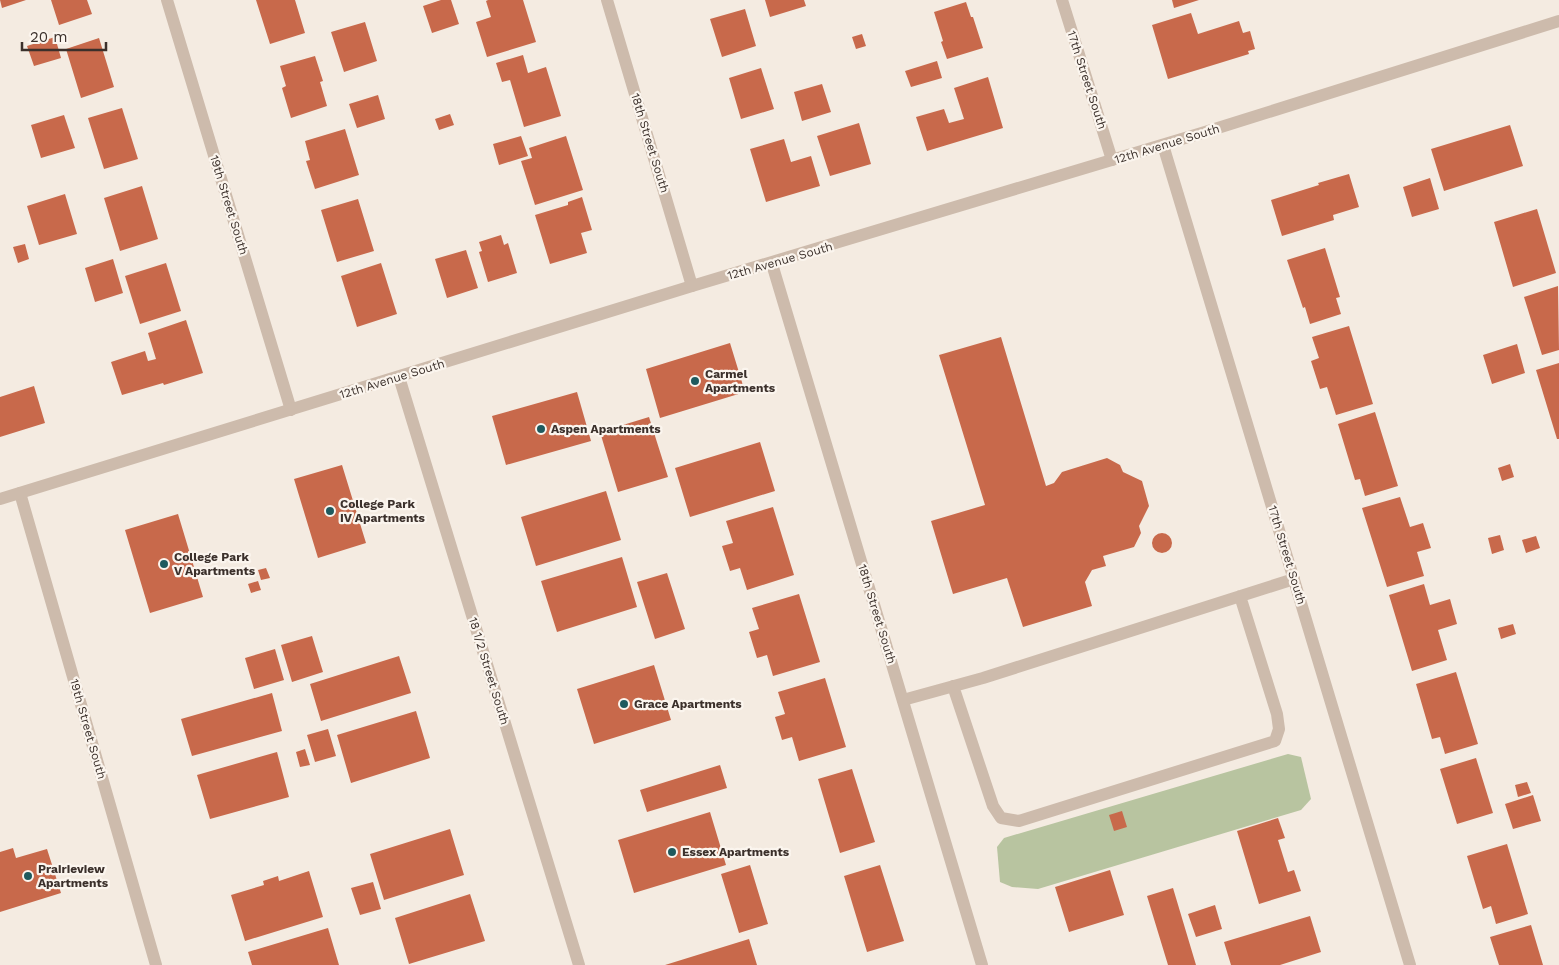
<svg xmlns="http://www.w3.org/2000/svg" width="1559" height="965" font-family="'Work Sans',sans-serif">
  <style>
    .green { fill: #b8c4a0 }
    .building { fill: #c8694b }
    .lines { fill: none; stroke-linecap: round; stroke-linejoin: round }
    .service { stroke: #cdbbac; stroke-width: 12 }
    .minor { stroke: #cdbbac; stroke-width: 12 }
    .tertiary { stroke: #cdbbac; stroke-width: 12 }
    .poi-dot { fill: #1f5a5e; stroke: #fbf5ee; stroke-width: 2 }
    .labels { text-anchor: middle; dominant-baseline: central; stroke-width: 4.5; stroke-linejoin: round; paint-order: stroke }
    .street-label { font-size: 12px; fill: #3b302b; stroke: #fbf5ee }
    .poi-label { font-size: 12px; font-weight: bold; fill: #3b302b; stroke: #fbf5ee; text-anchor: start }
  </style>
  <rect width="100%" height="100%" fill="#f4ebe1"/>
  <path class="green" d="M1288 754 1301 757 1311 799 1301 810 1038 889 1012 887 1000 882 997 847 1004 838Z"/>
  <path class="building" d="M0 0H26L2 8Z
    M51 0H87L92 14 59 25Z
    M256 0H295L305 33 270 44Z
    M441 0H451L459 24 432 33 423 6Z
    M488 0H523L536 42 487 57 476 22 491 17 486 1Z
    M765 0H804L806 6 770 17Z
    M1172 0H1199L1174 8Z
    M966 2 971 17H973L983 48 947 59 941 42 943 41 934 12Z
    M745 9 756 46 722 57 710 19Z
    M1191 13 1198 34 1239 21 1243 33 1250 31 1255 49 1248 51 1249 54 1168 79 1152 25Z
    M365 22 377 61 344 72 331 32Z
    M862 34 866 46 856 49 852 37Z
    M55 37 61 58 34 66 27 46Z
    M99 38 114 87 81 98 66 49Z
    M523 55 528 73 546 67 561 116 524 127 510 80 502 82 496 63Z
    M315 56 323 81 320 82 327 106 291 118 282 88 286 86 280 66Z
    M937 61 942 78 911 87 905 71Z
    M761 68 774 109 741 119 729 78Z
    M988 77 1003 128 927 151 916 117 944 109 949 123 964 119 954 88Z
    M822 84 831 112 802 121 794 92Z
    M378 95 385 119 357 128 349 104Z
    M122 108 138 159 104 169 88 118Z
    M450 114 454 125 439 130 435 119Z
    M64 115 75 148 41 158 31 125Z
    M859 123 871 164 830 176 817 136Z
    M1510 125 1523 166 1444 191 1431 149Z
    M345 129 359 175 315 189 306 161 310 160 305 141Z
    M521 136 528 156 499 165 493 144Z
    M566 136 583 190 535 205 521 161 532 158 529 148Z
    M784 139 791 162 811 156 820 186 766 202 750 149Z
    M1349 174 1359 207 1333 215 1334 220 1282 236 1271 200 1319 185 1318 183Z
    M1430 178 1439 209 1412 217 1403 187Z
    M142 186 158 239 120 251 104 198Z
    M65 194 77 234 39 245 27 206Z
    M582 197 592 230 581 233 587 253 550 264 535 215 568 205V202Z
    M358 199 374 251 337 262 321 210Z
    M1537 209 1556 273 1513 287 1494 222Z
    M501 235 504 245 508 243 517 273 488 282 479 252 482 251 479 242Z
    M25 244 29 259 18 263 13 247Z
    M1325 248 1340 297 1336 298 1341 314 1310 324 1305 307 1303 308 1287 260Z
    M466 250 478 288 447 298 435 259Z
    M113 259 123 293 95 302 85 268Z
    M166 263 181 311 140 324 125 276Z
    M381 263 397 314 357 327 341 276Z
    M1558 286 1559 350 1542 355 1524 297Z
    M186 320 203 373 164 385 163 383 122 395 111 362 145 351 148 361 156 359 148 333Z
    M1349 326 1373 404 1336 415 1327 387 1320 389 1311 361 1319 358 1312 337Z
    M1001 337 1046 486 1054 483 1062 472 1107 458 1120 465 1123 472 1142 481 1149 506 1139 526 1141 533 1134 547 1103 556 1106 566 1092 570 1085 582 1092 606 1023 627 1007 578 953 594 931 521 985 505 939 355Z
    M730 343 745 392 660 418 646 369Z
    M1517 344 1525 373 1492 384 1483 355Z
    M1559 363V439H1557L1536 370Z
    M34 386 45 423 0 437V397Z
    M577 392 591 441 506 465 492 416Z
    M1375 412 1398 486 1365 496 1360 479 1355 480 1338 424Z
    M649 417 668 477 618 492 600 432Z
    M760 442 775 491 690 517 675 468Z
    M1510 464 1514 477 1502 481 1498 468Z
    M342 465 366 543 318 558 294 479Z
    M606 491 621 540 536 566 521 517Z
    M1400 497 1410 527 1423 523 1431 548 1417 552 1424 576 1387 587 1362 508Z
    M773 507 794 575 747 590 740 568 730 571 722 546 733 543 726 521Z
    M178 514 203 597 150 613 125 530Z
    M1152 543a10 10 0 1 1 20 0a10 10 0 1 1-20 0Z
    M1500 535 1504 550 1492 554 1488 538Z
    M1536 536 1540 548 1526 553 1522 540Z
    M622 557 637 607 557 632 541 581Z
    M266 568 270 578 261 580 258 570Z
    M667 573 685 629 655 639 637 582Z
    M258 581 261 590 251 593 248 584Z
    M1424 584 1430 605 1450 599 1457 624 1438 630 1447 660 1412 671 1389 595Z
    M799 594 820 662 773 676 767 655 757 658 749 632 759 629 752 608Z
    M1513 624 1516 634 1501 639 1498 628Z
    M312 636 323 672 292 682 281 645Z
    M275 649 284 680 254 689 245 658Z
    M399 656 411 693 321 721 310 684Z
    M654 665 671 720 594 744 577 689Z
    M1456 672 1478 744 1445 754 1440 737 1432 739 1416 684Z
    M825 678 846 747 799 761 792 737 782 740 775 717 785 714 778 692Z
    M272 693 282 731 192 756 181 719Z
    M416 711 430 758 351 783 337 735Z
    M328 729 336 756 315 762 307 735Z
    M305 749 310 765 300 767 296 752Z
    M277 752 289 797 210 819 197 775Z
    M1476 758 1493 813 1457 824 1440 769Z
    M720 765 727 788 647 812 640 790Z
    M852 769 875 842 840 853 818 779Z
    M1527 782 1531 793 1518 797 1515 785Z
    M1533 795 1541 821 1513 829 1505 804Z
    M1122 811 1127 827 1114 831 1109 815Z
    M710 812 726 865 634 893 618 840Z
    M1278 818 1285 838 1278 840 1288 872 1294 870 1301 891 1259 904 1237 831Z
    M450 829 464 875 384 900 370 854Z
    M1507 844 1528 914 1496 924 1491 906 1483 909 1467 856Z
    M13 848 16 858 47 849 61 893 0 912V852Z
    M750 865 768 924 739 933 721 874Z
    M880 865 904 941 867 952 844 876Z
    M1110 870 1124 915 1069 932 1055 887Z
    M309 871 323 917 245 941 231 895 264 885 263 881 278 876 279 881Z
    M373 882 381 909 360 915 351 888Z
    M1173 888 1196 965H1168L1147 896Z
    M470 894 485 941 409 964 395 918Z
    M1215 905 1222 929 1196 937 1188 914Z
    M1310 916 1321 952 1280 965H1231L1224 942Z
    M1531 925 1543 965H1499L1490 937Z
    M328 928 339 965H252L248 952Z
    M749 939 757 965H665Z"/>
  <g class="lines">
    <path class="service" d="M953 686 993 806 1001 818 1019 821 1275 741 1279 729 1277 714 1240 596
      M903 700 983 678 1294 579"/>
    <path class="minor" d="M167 0 291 410
      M607 0 692 286
      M1062 0 1112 160
      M1163 145 1410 965
      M772 264 982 965
      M399 377 579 965
      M20 493 156 965"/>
    <path class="tertiary" d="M0 499 692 286 1205 132 1559 21"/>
  </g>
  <g class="poi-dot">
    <circle cx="695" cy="381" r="5"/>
    <circle cx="541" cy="429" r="5"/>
    <circle cx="330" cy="511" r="5"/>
    <circle cx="164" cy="564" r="5"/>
    <circle cx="624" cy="704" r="5"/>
    <circle cx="672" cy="852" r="5"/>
    <circle cx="28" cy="876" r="5"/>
  </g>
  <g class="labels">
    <g class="street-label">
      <text transform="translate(1087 80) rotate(72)">17th Street South</text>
      <text transform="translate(650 143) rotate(73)">18th Street South</text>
      <text transform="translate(1167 144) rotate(-17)">12th Avenue South</text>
      <text transform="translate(229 205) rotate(73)">19th Street South</text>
      <text transform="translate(780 261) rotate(-16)">12th Avenue South</text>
      <text transform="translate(392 379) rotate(-17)">12th Avenue South</text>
      <text transform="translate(1287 555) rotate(73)">17th Street South</text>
      <text transform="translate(877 614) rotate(73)">18th Street South</text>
      <text transform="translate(489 671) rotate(73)">18 1/2 Street South</text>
      <text transform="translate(88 729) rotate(74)">19th Street South</text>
    </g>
    <g class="poi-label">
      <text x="705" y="374">Carmel<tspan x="705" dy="14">Apartments</tspan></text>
      <text x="551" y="429">Aspen Apartments</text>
      <text x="340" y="504">College Park<tspan x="340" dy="14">IV Apartments</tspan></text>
      <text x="174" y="557">College Park<tspan x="174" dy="14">V Apartments</tspan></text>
      <text x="634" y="704">Grace Apartments</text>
      <text x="682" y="852">Essex Apartments</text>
      <text x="38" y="869">Prairieview<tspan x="38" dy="14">Apartments</tspan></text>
    </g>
  </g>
  <path d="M22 42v8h84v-8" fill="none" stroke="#3b302b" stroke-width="2.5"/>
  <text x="30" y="42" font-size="15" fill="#3b302b" stroke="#fbf5ee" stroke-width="4" paint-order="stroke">20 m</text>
</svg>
